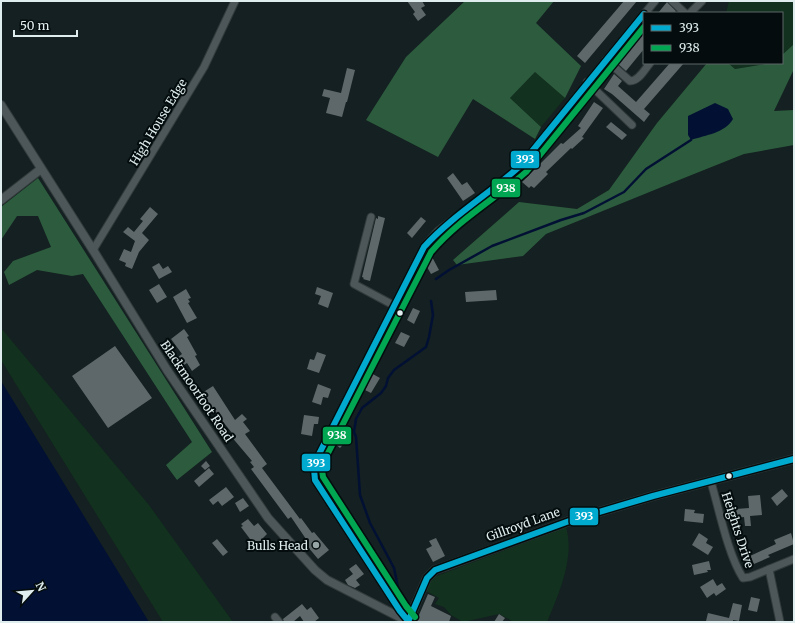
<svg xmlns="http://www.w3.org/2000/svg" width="795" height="623" font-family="Merriweather,serif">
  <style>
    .green { fill: #12311e }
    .forest { fill: #2c5c3d }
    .water { fill: #021034 }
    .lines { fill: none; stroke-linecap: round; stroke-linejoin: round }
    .stream { stroke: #021034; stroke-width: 2.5 }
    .building { fill: #5e686a }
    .minor-casing { stroke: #323b3c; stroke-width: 9 }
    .tertiary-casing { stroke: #323b3c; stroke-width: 10 }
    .minor { stroke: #4d5658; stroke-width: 7 }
    .tertiary { stroke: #4d5658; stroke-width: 8 }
    .bus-1-casing { stroke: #040c0d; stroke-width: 9 }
    .bus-2-casing { stroke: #040c0d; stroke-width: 9 }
    .bus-1 { stroke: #00a9ce; stroke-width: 6 }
    .bus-2 { stroke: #00a651; stroke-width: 6 }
    .bus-dot { fill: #dfedee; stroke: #040c0d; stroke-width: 1.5 }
    .poi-dot { fill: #98a5a6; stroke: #040c0d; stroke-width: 1.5 }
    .labels { text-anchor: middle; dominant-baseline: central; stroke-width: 4; stroke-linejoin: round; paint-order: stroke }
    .street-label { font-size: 12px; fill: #dfedee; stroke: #040c0d }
    .poi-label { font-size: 12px; fill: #dfedee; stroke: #040c0d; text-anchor: end }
    .line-badge { stroke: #040c0d; stroke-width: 1.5 }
    .badge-label { font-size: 11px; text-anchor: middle; font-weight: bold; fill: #fff }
  </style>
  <rect width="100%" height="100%" fill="#142021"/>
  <path class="green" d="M729 1H794V44L782 55V13H726Z
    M728 63H772L735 69Z
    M535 72 565 98 541 127 510 98Z
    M1 328 149 505 233 622H163L1 360Z
    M566 527C575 557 559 594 547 622H514L499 614 463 622 451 615 444 607 435 604 439 598 426 591 428 585 434 577Z"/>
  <path class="forest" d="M465 1H554L536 23 581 66 565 98 535 72 510 98 541 127 535 139 473 99 438 157 366 120 406 57Z
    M794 44V69L774 111 794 110V145L744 154 684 178 546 234 523 256 457 265 453 260 519 202 577 209 609 190 657 123 707 63H728L735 69 772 63H782V55Z
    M38 178 212 452 177 480 166 465 192 442 83 274 72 276 37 270 9 285 4 272 13 261 51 247 38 216H17L1 240V207Z"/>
  <path class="water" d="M715 103 728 109 733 119C725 133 706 135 691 140L688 135V116Z
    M1 381 6 389 149 622H1Z"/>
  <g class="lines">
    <path class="stream" d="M436 279 449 270 492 246 561 220 584 213 624 192 646 169 691 140
      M403 612 394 568 370 523 360 495 356 437 354 432 356 419 362 408 381 393 386 386 388 378 394 370 426 347 429 337 433 315 431 301"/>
  </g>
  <path class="building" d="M407 1H422L425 6 421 8 426 15 418 21 413 14 415 12Z
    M624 1H637L585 63 577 56Z
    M667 2 676 11 674 13H658Z
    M644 31V49L626 71 617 63Z
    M670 63H684L644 109 650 114 644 122 612 94 604 89 614 74 622 81 618 86 636 102Z
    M347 68 355 70 347 102H346L342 117 326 113 330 98 322 96 324 89 341 93Z
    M594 102 603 108 582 137 584 138 572 149 571 148 546 172 548 174 534 188 531 186 529 188 522 182 561 143 563 144 581 128 578 126Z
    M611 122 627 135 622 140 606 127Z
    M453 173 462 185 467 182 475 193 463 201 447 178Z
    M150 207 158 214 142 233 149 240 139 252 132 269 125 266 126 263 119 260 124 249 131 252 135 241 123 232 128 227 134 232 143 221 140 219Z
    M378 216 385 218 370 281 363 279 364 278 362 277 376 218 378 219Z
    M421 217 426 221 412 238 407 233Z
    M431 255 439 270 431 274 423 260Z
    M159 263 163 269 168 266 172 272 159 279 152 267Z
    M159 284 167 297 157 303 149 290Z
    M317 287 333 293 328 308 318 304 321 296 315 294Z
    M186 289 191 298 188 299 190 302 188 303 197 318 187 323 173 297Z
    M496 290 497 300 466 302 465 292Z
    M413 308 420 311 414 324 407 320Z
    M184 329 189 336 187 337 197 355 195 356 200 365 192 371 187 363 184 365 178 357 182 354 171 339Z
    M401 332 410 336 404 347 395 343Z
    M115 346 152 398 108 428 72 376Z
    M317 352 326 355 319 373 307 369 310 359 314 360Z
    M371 373 380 378 371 393 365 390 368 384 366 383Z
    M318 384 331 389 328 398 323 397 321 405 312 402Z
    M213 386 235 420 242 414 247 419 243 422 250 431 245 434 267 464 262 468 300 519 301 518 312 533 314 532 329 550 318 559 303 541 306 539 291 517 288 519 251 469 254 467 250 462 252 461 230 435 232 433 220 418H219L202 393Z
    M304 415 319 417 318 424H314L312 436 301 434Z
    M341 434 347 440 340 448 333 442Z
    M206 461 210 466 205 470 201 466Z
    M209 468 214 474 199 487 194 481Z
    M226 487 234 497 222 506 218 501 213 505 209 500Z
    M782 489 788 496 777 506 771 498Z
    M760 495 762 515 750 516 751 526H745L744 517 737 518 736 509 749 508 748 496Z
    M243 498 249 506 240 512 235 503Z
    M685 509 695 510 694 513 704 514 703 523 684 521Z
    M248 519 254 526 258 523 267 534 263 538 265 541 259 546 255 541 253 543 241 527 243 526 241 524Z
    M699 533 708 539 706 543 713 547 708 555 692 545Z
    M791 533 794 544 768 555 770 557 754 564 750 556 776 544 774 540Z
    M436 538 445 556 433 562 426 549 432 546 429 541Z
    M217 539 228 552 223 556 212 543Z
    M709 561 711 570H707L708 572 694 575 692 565Z
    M356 564 364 574 356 580 360 585 355 588 348 585 345 580 353 574 349 569Z
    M713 579 717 586 722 583 726 589 716 596 714 593 707 598 700 587Z
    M428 594 435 597 431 606 451 616 449 622H416Z
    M751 597 760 599 757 612 748 610Z
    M733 603 742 605 739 621 733 620V622H712L706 621 708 613 729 618Z
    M302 604 307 610 311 607 319 618 314 622H304L300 616 293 622H284L283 619Z
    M499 614 505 618 502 622H494Z"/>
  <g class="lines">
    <g class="minor-casing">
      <path id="minor" d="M672 1 685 13
        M645 13 655 1
        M690 13 702 1
        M606 60 630 81C639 81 645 69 650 63
        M587 82 632 125
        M371 217 354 284 395 306
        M93 250 204 67 235 1
        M711 482C719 509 728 555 743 578L750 577 794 559
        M769 569 780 622
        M275 617 279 622
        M408 621 400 611 315 480 314 469 318 456 424 247 438 231 502 182 520 166 644 14"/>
    </g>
    <g class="tertiary-casing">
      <path id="tertiary" d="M1 105 93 250 167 370 268 518 315 570 327 580 409 622
        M1 200 41 169
        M408 622 427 578 435 570 444 567 572 520 653 496 794 459"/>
    </g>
    <use href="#minor" class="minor"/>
    <use href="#tertiary" class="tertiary"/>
    <g class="bus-1-casing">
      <path id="bus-1" d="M408 622 427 578 435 570 572 520 653 496 794 459
        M409 622 400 611 315 480 314 469 318 456 424 247C452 216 489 194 520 166L644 14"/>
    </g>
    <g class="bus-2-casing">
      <path id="bus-2" d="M415 617 406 606 323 477 322 470 325 459 431 252C458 220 495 199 526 172L644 27"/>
    </g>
    <use href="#bus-1" class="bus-1"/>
    <use href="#bus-2" class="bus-2"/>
  </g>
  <g class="bus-dot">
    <circle cx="400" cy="313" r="3.5"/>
    <circle cx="729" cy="476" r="3.5"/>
  </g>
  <circle class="poi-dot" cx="316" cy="545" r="4"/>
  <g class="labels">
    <g class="street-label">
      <text transform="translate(158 122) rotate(-59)">High House Edge</text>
      <text transform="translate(197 391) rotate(56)">Blackmoorfoot Road</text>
      <text transform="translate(523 524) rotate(-20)">Gillroyd Lane</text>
      <text transform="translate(738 530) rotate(72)">Heights Drive</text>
    </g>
    <g class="poi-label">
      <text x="308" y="545">Bulls Head</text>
    </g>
  </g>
  <g class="line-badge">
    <rect x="510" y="150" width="30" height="19" rx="4" fill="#00a9ce"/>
    <rect x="491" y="178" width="30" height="20" rx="4" fill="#00a651"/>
    <rect x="322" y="426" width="30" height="19" rx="4" fill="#00a651"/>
    <rect x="301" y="453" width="30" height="19" rx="4" fill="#00a9ce"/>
    <rect x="569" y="507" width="30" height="19" rx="4" fill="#00a9ce"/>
  </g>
  <g class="badge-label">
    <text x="525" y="163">393</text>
    <text x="506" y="192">938</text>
    <text x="337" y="439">938</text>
    <text x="316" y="467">393</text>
    <text x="584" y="520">393</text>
  </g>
  <rect width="795" height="623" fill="none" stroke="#dfedee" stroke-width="4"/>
  <rect x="643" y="12" width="140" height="52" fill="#040c0d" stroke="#5c6667"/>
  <rect x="651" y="25" width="20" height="6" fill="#00a9ce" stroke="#5c6667"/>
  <text x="679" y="32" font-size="12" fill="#dfedee">393</text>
  <rect x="651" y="45" width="20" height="6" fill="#00a651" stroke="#5c6667"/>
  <text x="679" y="52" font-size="12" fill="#dfedee">938</text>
  <g transform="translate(32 591) rotate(63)" stroke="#040c0d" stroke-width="3" paint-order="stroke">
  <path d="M0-3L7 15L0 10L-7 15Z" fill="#dfedee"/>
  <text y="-6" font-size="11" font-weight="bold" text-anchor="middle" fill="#dfedee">N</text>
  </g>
  <path d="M14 30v6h63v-6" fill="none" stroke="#dfedee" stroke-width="2"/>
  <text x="20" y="30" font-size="12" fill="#dfedee" stroke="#040c0d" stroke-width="3" paint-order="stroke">50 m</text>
</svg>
